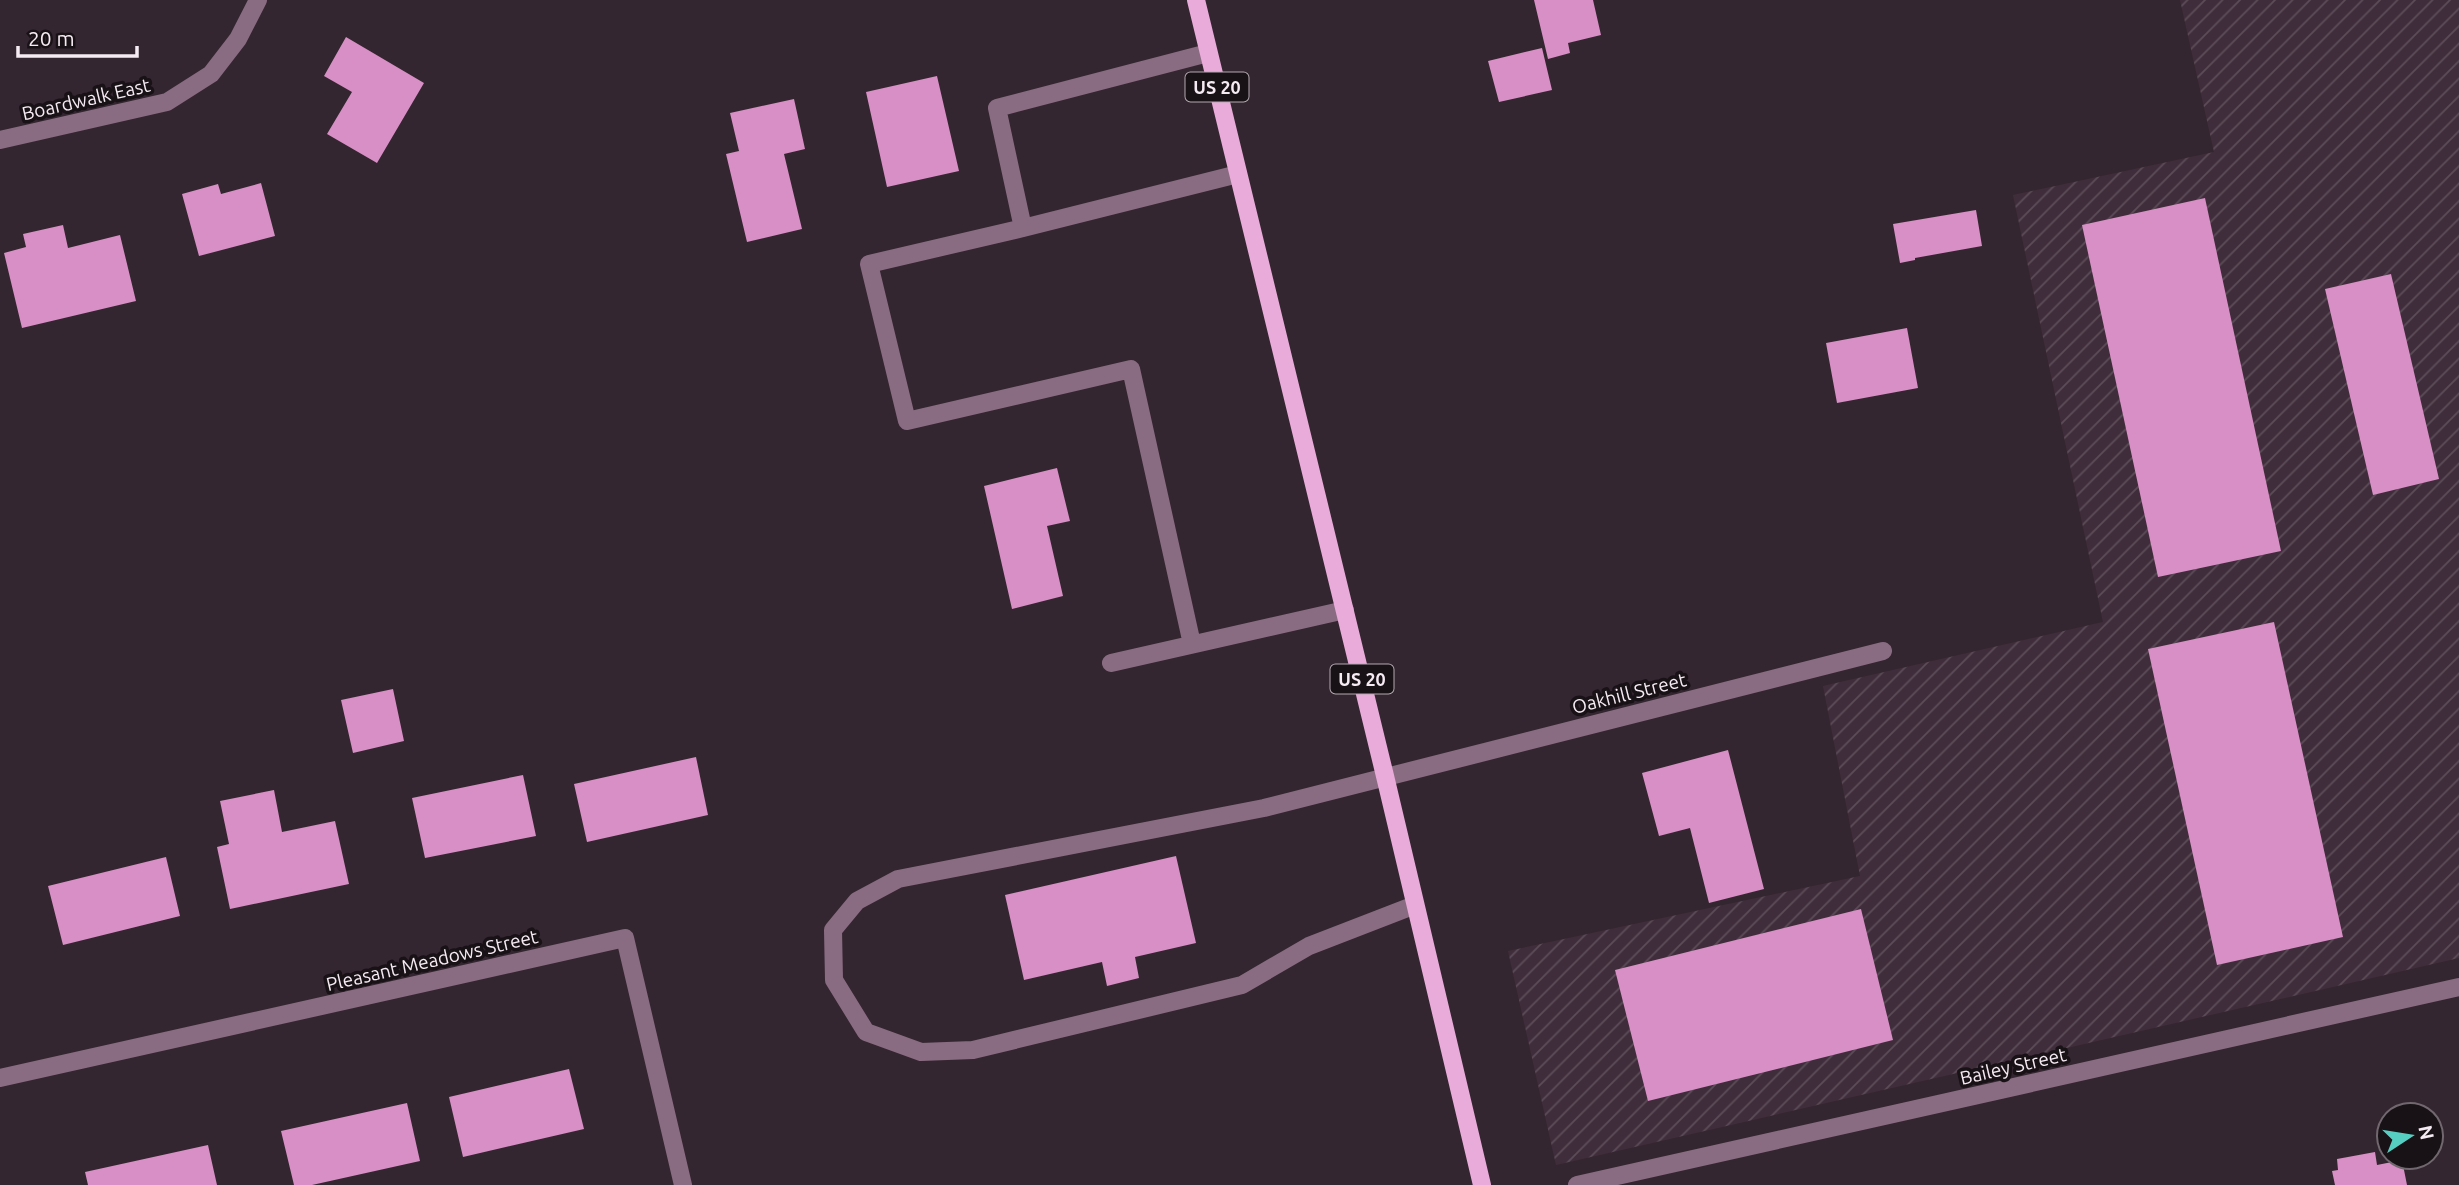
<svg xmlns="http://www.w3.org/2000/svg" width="2459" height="1185" font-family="Ubuntu,sans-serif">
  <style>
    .industrial { fill: url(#industrial-furrows) }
    .building { fill: #d78fc5 }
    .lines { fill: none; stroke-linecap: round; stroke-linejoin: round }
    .minor { stroke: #8a6c82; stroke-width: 18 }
    .major { stroke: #e9abd9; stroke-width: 18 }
    .labels { text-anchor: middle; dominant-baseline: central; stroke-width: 7; stroke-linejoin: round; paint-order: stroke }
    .shield { fill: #181116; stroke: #b3aab0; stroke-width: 2 }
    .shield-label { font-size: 18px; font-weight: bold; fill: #f5ebf2 }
    .street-label { font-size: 19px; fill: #f5ebf2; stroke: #181116 }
  </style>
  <defs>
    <pattern id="industrial-furrows" width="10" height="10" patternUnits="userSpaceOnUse" patternTransform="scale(1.75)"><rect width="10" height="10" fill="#402d3b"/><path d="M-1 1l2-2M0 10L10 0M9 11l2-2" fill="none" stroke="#5c4c58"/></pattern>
  </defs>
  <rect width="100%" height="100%" fill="#342630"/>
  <path class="industrial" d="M2180 0H2459V958L1556 1165 1508 951 1860 876 1823 686 2103 622 2013 195 2214 152Z"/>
  <path class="building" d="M1534 0H1593L1601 35 1568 43 1570 53 1548 59Z
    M346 37 424 83 377 163 327 134 352 92 324 76Z
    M1542 48 1552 90 1499 102 1488 61Z
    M937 76 959 171 887 187 866 92Z
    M794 99 805 149 784 154 802 229 747 242 726 154 739 151 730 113Z
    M261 183 275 236 199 256 182 194 218 184 221 194Z
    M2205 198 2281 551 2158 577 2082 225Z
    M1976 210 1982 246 1915 258V260L1900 263 1893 224Z
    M63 225 68 248 120 235 136 301 22 328 4 253 26 247 23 234Z
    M2391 274 2439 479 2373 495 2325 289Z
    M1907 328 1918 388 1837 403 1826 343Z
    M1057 468 1070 521 1047 526 1063 596 1012 609 984 486Z
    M2274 622 2343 937 2217 965 2148 649Z
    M393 689 404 741 353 753 341 700Z
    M1728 750 1764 889 1709 903 1690 828 1659 836 1642 773Z
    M696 757 708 815 587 842 574 784Z
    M523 775 536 836 425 858 412 798Z
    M274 790 282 832 335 821 349 884 230 909 217 847 229 844 220 801Z
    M1176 856 1196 943 1135 957 1139 978 1107 986 1102 962 1024 980 1005 895Z
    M166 857 180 916 63 945 48 886Z
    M1861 909 1893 1040 1648 1101 1615 970Z
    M569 1069 584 1129 463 1157 449 1097Z
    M407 1103 420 1161 312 1185H294L281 1131Z
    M208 1145 217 1185H88L85 1172Z
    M2375 1152 2377 1165 2402 1160 2407 1185H2335L2332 1171 2338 1170 2337 1159Z"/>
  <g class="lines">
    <path class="minor" d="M0 140 167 102 211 74 238 39 258 0
      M1023 228 997 108 1208 53
      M1192 644 1131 369 907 421 869 264 1023 228 1238 174
      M1111 663 1345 610
      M1415 905 1309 946 1242 985 973 1050 921 1052 866 1032 834 980 833 930 857 901 898 879 1264 808 1883 651
      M0 1078 625 938 683 1185
      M1577 1185 2459 987"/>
    <path class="major" d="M1196 0 1385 776 1482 1185"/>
  </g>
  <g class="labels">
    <g class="shield">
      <rect x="1185.5" y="72.5" width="63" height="29" rx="5"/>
      <rect x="1330.5" y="664.5" width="63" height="29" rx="5"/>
    </g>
    <g class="shield-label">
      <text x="1217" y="87">US 20</text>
      <text x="1362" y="679">US 20</text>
    </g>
    <g class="street-label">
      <text transform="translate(86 99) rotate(-13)">Boardwalk East</text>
      <text transform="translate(1629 693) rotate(-14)">Oakhill Street</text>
      <text transform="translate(432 960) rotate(-13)">Pleasant Meadows Street</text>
      <text transform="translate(2013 1066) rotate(-13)">Bailey Street</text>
    </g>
  </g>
  <g transform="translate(2410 1136) rotate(78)"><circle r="33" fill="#181116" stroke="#70686e" stroke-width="2"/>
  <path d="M0-5L12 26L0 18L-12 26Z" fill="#57cec2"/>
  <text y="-10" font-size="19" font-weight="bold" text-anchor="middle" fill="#f5ebf2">N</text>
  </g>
  <path d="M18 46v10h119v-10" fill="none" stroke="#f5ebf2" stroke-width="3.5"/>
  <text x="28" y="46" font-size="21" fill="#f5ebf2" stroke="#181116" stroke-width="5" paint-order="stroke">20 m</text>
</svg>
